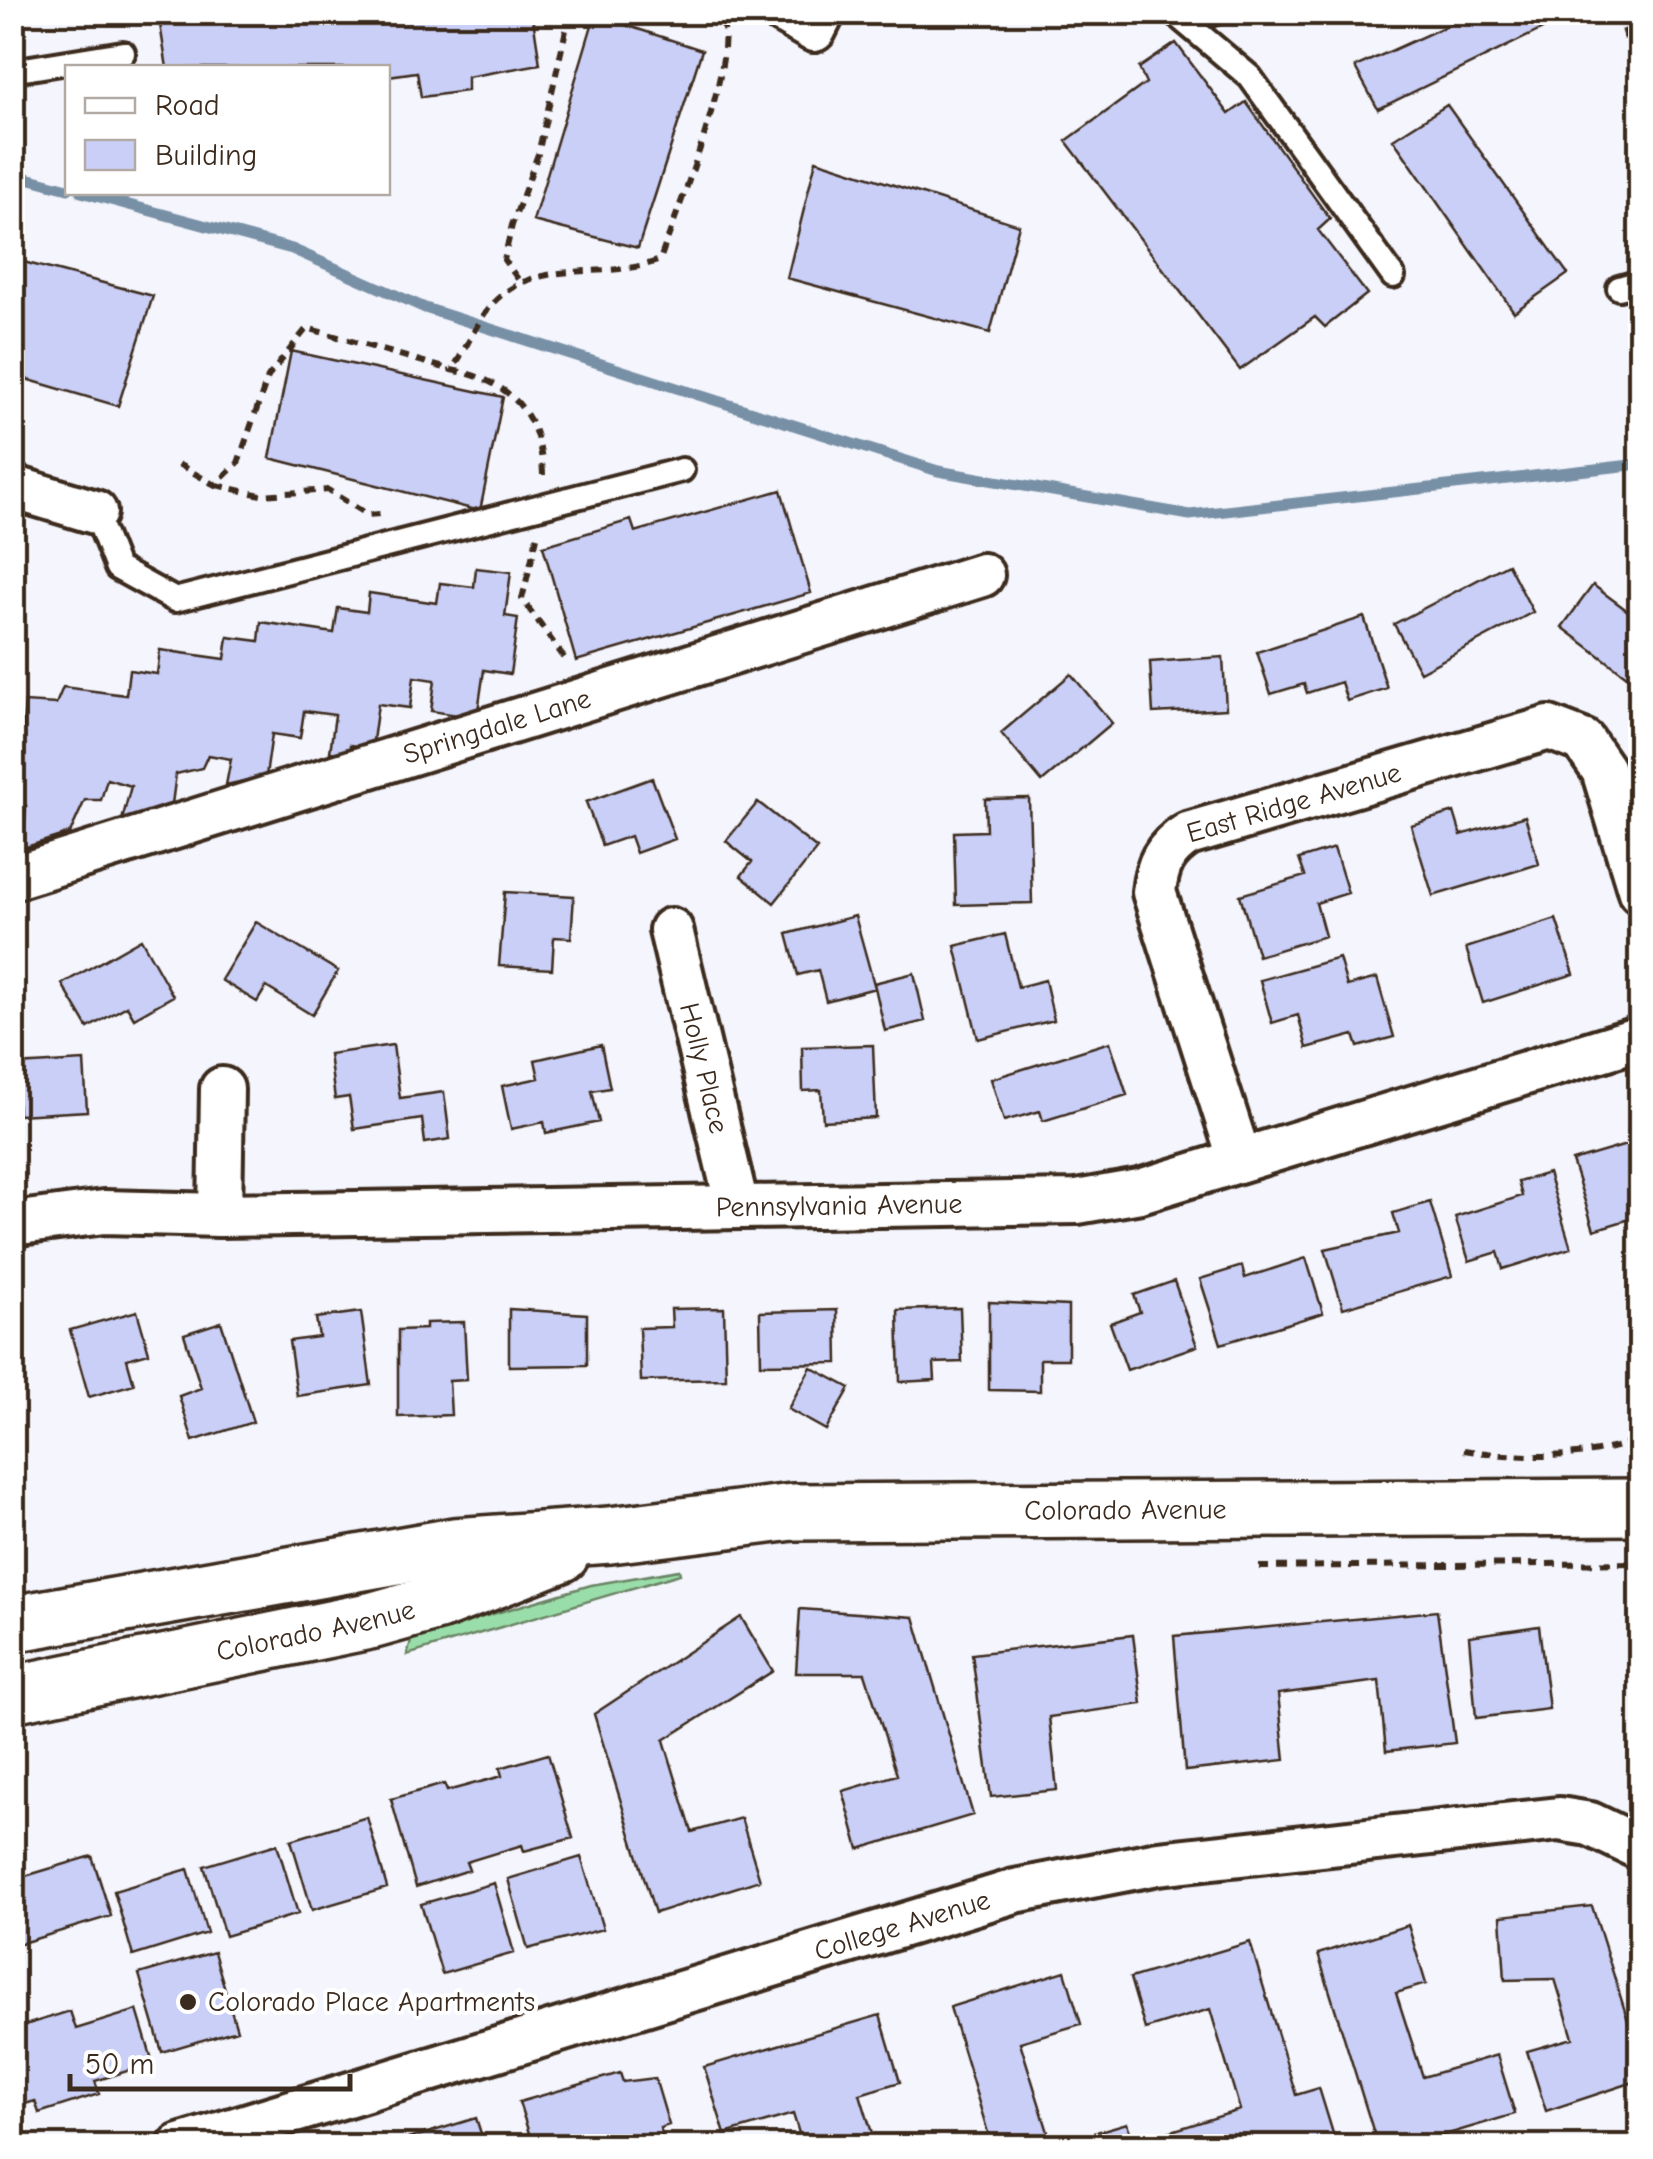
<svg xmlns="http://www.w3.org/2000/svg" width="1653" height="2159" font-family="'Comic Neue',sans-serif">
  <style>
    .green { fill: #99deaa; stroke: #6a8464; stroke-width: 2.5 }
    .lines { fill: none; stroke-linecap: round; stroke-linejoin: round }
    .stream { stroke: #7890a5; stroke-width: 11 }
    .building { fill: #cacff7; stroke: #3b2a1e; stroke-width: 2.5 }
    .lane-casing { stroke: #3b2a1e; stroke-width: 30 }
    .street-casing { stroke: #3b2a1e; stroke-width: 50 }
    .secondary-casing { stroke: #3b2a1e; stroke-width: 62 }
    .path { stroke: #3b2a1e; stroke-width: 6; stroke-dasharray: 10 8; stroke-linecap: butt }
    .lane { stroke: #fff; stroke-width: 22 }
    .street { stroke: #fff; stroke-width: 42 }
    .secondary { stroke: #fff; stroke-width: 55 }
    .poi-dot { fill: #3b2a1e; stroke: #fff; stroke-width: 4 }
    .labels { text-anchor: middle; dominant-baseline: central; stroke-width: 8; stroke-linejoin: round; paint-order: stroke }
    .street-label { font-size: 28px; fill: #3b2a1e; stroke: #fff }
    .poi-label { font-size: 28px; fill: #3b2a1e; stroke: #fff; text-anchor: start }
  </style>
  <rect width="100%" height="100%" fill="#f4f5fd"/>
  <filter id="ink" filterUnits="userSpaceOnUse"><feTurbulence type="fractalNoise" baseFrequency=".01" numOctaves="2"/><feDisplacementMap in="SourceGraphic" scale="20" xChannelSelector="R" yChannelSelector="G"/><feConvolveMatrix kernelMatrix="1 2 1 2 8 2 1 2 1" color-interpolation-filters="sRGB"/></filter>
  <g filter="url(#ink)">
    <path class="green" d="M679 1570 680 1574 407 1655 412 1638 591 1585Z"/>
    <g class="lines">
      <path class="stream" d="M12 174 68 189
        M81 192 292 249 425 308 938 471 1190 515 1640 464"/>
    </g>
    <path class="building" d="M158 12H532L540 64 467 77V91L421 97 417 72 388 76V68H167Z
      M1207 12H1261L1211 28Z
      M1477 12H1562L1565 18 1378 109 1355 67Z
      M595 15 702 50 638 248 533 221Z
      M1176 43 1229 114 1246 102 1330 219 1318 230 1367 294 1325 327 1315 317 1240 370 1066 141 1146 83 1139 68Z
      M1447 105 1568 274 1514 312 1393 139Z
      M816 160 1019 225 990 333 787 278Z
      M12 259 153 296 118 406 12 375Z
      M291 351 503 397 480 511 270 458Z
      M781 490 811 593 576 661 543 546 631 520 635 532Z
      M1508 564 1533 612 1420 672 1394 624Z
      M476 568 511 572 505 616 518 618 510 674 484 670 477 718 431 711 435 680 414 677 410 708 378 704 372 748 350 745 349 755 330 752 335 715 304 711 300 738 272 734 266 776 226 785 231 759 208 755 202 768 176 774 172 804 122 820 131 786 107 779 101 800H85L70 833 23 848 26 806 12 805V799H17L25 702 56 704 63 687 126 695 129 670 157 674 160 650 225 659 228 637 259 641 261 622 334 633 338 608 367 612 369 593 437 603 440 583 474 587Z
      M1593 585 1640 620V686L1562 627Z
      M1364 617 1387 688 1347 701 1341 682 1307 693 1304 684 1271 694 1257 652Z
      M1223 657 1226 709 1153 713 1150 662Z
      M1071 674 1112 723 1042 782 1001 733Z
      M652 778 675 839 636 853 630 836 602 846 586 802Z
      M1029 798 1032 903 956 905 954 832 986 831 985 799Z
      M758 802 817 849 774 903 741 876 752 862 726 841Z
      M1454 812 1461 835 1525 816 1539 864 1433 896 1411 825Z
      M1334 848 1348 893 1316 903 1325 936 1258 956 1240 895 1305 876 1299 859Z
      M505 892 574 896 571 938 554 937 552 969 499 966Z
      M855 916 875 988 826 1001 818 970 798 975 787 934Z
      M1556 919 1574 974 1483 1003 1466 948Z
      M256 922 338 971 312 1015 266 987 257 1002 221 980Z
      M1005 934 1018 987 1045 980 1054 1020 978 1039 955 946Z
      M141 939 173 996 134 1018 127 1006 88 1028 62 984Z
      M1339 958 1347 986 1377 978 1394 1037 1358 1047 1354 1035 1307 1048 1298 1015 1272 1023 1260 980Z
      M914 973 925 1021 885 1031 874 983Z
      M1110 1042 1127 1095 1043 1121 1040 1111 1004 1121 991 1079Z
      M393 1045 400 1098 444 1092 450 1139 425 1143 422 1119 354 1129 349 1097 335 1099 329 1054Z
      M601 1045 610 1088 592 1091 599 1122 546 1133 544 1122 511 1129 502 1086 539 1078 535 1060Z
      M873 1045 876 1118 823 1121 821 1090 803 1091 802 1047Z
      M84 1061 87 1111 18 1115 16 1065Z
      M1640 1141V1216L1594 1230 1572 1161Z
      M1548 1173 1571 1248 1503 1269 1498 1252 1469 1261 1455 1217 1522 1196 1518 1182Z
      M1430 1202 1452 1276 1343 1308 1325 1249 1399 1233 1393 1213Z
      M1306 1258 1323 1313 1221 1344 1200 1279 1242 1266 1245 1278Z
      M1174 1281 1197 1346 1127 1370 1110 1323 1140 1312 1134 1295Z
      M989 1302 1068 1306V1359H1040V1391L989 1390Z
      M724 1308 726 1379 641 1381 639 1328 672 1327 671 1309Z
      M960 1308 962 1362 934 1363 935 1380 900 1382 898 1310Z
      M509 1309 587 1314V1365L509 1366Z
      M837 1310 838 1363 761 1364 760 1312Z
      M137 1311 149 1353 127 1359 134 1384 89 1397 70 1330Z
      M361 1312 371 1385 297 1396 289 1341 319 1337 316 1318Z
      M221 1322 253 1422 193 1441 179 1396 201 1388 184 1334Z
      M464 1322 467 1380 449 1381 451 1415 398 1417V1330L426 1329V1323Z
      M811 1367 850 1388 826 1430 788 1409Z
      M800 1609 914 1617 973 1815 859 1849 843 1791 897 1775 865 1673H796Z
      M1437 1611 1455 1743 1386 1751 1379 1681 1278 1694 1285 1760 1185 1771 1174 1636Z
      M741 1617 773 1671 664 1740 692 1832 741 1818 760 1880 655 1913 594 1714Z
      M1539 1626 1549 1709 1476 1718 1469 1636Z
      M1133 1635 1142 1704 1049 1717 1057 1790 991 1797 972 1654Z
      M548 1754 573 1838 524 1851 522 1845 466 1862 469 1870 416 1887 391 1799 444 1784 447 1791 502 1776 500 1768Z
      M367 1817 387 1888 312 1910 291 1840Z
      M277 1844 298 1914 225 1936 204 1866Z
      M92 1856 111 1916 12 1946V1880Z
      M581 1857 603 1929 528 1949 508 1879Z
      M188 1869 207 1933 133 1956 114 1891Z
      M494 1883 514 1953 442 1974 421 1904Z
      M1592 1906 1640 2059V2080L1546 2111 1527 2051 1573 2038 1555 1979 1505 1980 1501 1916Z
      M1408 1925 1426 1984 1396 1993 1423 2077 1497 2055 1515 2114 1408 2146H1378L1318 1954Z
      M1250 1942 1296 2095 1319 2088 1335 2140 1314 2146H1169L1165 2133 1240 2110 1210 2009 1145 2029 1130 1978Z
      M214 1952 237 2030 162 2052 139 1974Z
      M1065 1971 1081 2024 1020 2042 1052 2145 1127 2123 1135 2146H992L950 2007Z
      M12 2006 19 2027 70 2011 76 2029 137 2010 153 2063 95 2081 99 2094 39 2113 35 2101 12 2108Z
      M880 2015 900 2082 860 2094 876 2146H803L793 2114 725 2134 704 2067Z
      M620 2073 623 2082 655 2078 669 2125 660 2128 665 2146H533L519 2102Z
      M476 2118 485 2146H385Z"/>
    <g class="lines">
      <g class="lane-casing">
        <path id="lane" d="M1173 12 1250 77 1393 276
          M12 71 123 53
          M1619 288 1640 282
          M95 512 117 568 175 600 682 470"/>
      </g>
      <g class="street-casing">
        <g id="street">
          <path d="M783 12 814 30 823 12"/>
          <path d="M12 487 95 512"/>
          <path id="s1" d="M12 878 982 575"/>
          <path id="s2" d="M671 930 737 1206"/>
          <path id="s3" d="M1240 1160 1154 892C1157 865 1164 849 1188 834L1549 728 1583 741 1603 770 1640 892"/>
          <path d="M220 1215 222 1089"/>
          <path id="s4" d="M12 1224 104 1212 220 1215 1077 1202 1140 1191 1640 1038"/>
          <path id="s5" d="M180 2146 1015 1891 1158 1863 1559 1819 1590 1824 1640 1848"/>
        </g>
      </g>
      <g class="secondary-casing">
        <g id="secondary">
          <path id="s6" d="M12 1624 454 1546 610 1535 793 1512 1640 1507"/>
          <path id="s7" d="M12 1694 374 1620 438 1602 561 1554"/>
        </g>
      </g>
      <path class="path" d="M1618 12 1640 84
        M1638 12 1640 22
        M518 279 504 260 512 225 538 154 570 12
        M178 464 215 485 238 463 268 377 307 328 451 370
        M543 475C541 414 510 380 451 370 467 350 475 323 492 304 538 255 604 282 660 260 676 212 744 52 719 12
        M216 485 261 495 328 490 368 515 381 514
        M537 537 522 599 568 663
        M1464 1450C1519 1459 1588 1460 1640 1439
        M1259 1567 1640 1563"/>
      <use href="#lane" class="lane"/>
      <use href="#street" class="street"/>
      <use href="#secondary" class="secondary"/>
    </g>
  </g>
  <circle class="poi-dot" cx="188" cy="2002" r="10"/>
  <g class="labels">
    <g class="street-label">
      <text stroke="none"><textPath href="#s1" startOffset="508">Springdale Lane</textPath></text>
      <text stroke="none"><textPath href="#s3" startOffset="462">East Ridge Avenue</textPath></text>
      <text stroke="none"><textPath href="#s2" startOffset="142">Holly Place</textPath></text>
      <text stroke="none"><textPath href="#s4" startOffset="828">Pennsylvania Avenue</textPath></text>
      <text stroke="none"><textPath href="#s6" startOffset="1122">Colorado Avenue</textPath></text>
      <text stroke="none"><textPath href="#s7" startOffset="310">Colorado Avenue</textPath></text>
      <text stroke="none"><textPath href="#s5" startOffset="755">College Avenue</textPath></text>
    </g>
    <g class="poi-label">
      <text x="208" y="2002">Colorado Place Apartments</text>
    </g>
  </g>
  <rect width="1653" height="2159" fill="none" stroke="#fff" stroke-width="50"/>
  <rect x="25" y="25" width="1603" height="2109" fill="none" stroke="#3b2a1e" stroke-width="4" filter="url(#ink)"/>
  <rect x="65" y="65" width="325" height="130" fill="#ffffff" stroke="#b1aaa5" stroke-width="2.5"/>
  <rect x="85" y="98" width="50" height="15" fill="#ffffff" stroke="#b1aaa5" stroke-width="2.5"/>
  <text x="155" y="115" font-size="30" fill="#3b2a1e">Road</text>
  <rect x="85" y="140" width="50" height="30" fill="#cacff7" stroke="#b1aaa5" stroke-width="2.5"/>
  <text x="155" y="165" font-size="30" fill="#3b2a1e">Building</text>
  <path d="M70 2074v15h280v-15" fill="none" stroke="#3b2a1e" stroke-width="5"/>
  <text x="85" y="2074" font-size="30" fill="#3b2a1e" stroke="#ffffff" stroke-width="8" paint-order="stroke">50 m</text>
</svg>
